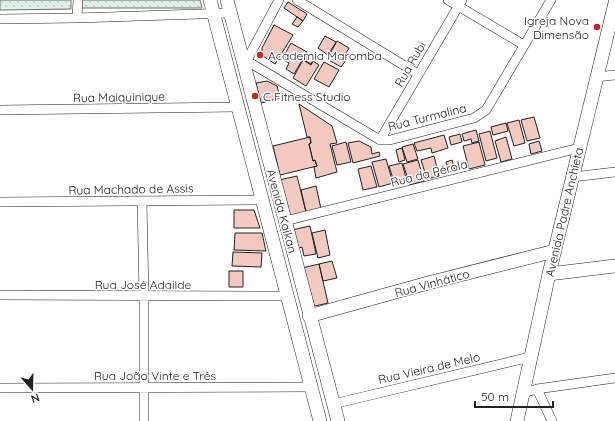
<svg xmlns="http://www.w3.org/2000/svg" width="615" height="421" font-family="Quicksand,sans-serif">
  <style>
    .park { fill: url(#park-dots); stroke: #6f6f6f }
    .building { fill: #f3c9c0; stroke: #222 }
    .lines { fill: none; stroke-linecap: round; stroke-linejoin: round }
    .street-casing { stroke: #222; stroke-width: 10 }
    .secondary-casing { stroke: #222; stroke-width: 14 }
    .street { stroke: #fff; stroke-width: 9 }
    .secondary { stroke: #fff; stroke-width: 13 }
    .poi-dot { fill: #c62828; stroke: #fff; stroke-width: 1.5 }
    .labels { text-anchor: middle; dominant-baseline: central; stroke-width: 3; stroke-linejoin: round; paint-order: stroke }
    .poi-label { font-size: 12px; fill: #222; stroke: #fff; text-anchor: start }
    .street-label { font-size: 12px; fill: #222; stroke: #fff }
  </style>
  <defs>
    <pattern id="park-dots" width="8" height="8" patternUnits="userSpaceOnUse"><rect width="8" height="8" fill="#e0efe3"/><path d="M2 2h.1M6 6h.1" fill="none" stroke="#c0cdc2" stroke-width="1.8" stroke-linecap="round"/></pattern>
  </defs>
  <rect width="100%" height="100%" fill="#fff"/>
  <path class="park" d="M0 0H71V9L0 10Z
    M81 0H200L202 8H81Z"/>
  <path class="building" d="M288 2 307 14 303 21 284 8Z
    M297 17 303 21 298 27 292 24Z
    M274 25 293 35 275 64 263 56 262 53V48Z
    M325 36 336 42 328 55 318 48Z
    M337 41 349 48 343 58 346 60 341 67 327 59Z
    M291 43 307 52 294 74 286 69 289 63 282 59Z
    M308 54 315 57 311 64 304 60Z
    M303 60 311 65 313 61 319 65 306 86 293 78Z
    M324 62 339 70 329 87 314 79Z
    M267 81 277 86 280 98 261 103 256 83Z
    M299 104 332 126 337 143 330 144 337 172 316 178 314 167 317 166 315 160 313 161 309 144 311 143 310 137H307Z
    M534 117 540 138 527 141 521 120Z
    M519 120 525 143 514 146 507 123Z
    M506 123 508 131 493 135 491 127Z
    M476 130 479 141 472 143 471 139 464 141 462 134Z
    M490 131 497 158 486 161 479 134Z
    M460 134 462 142 451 145 449 137Z
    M444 135 448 148 432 153 431 148 417 151 414 143Z
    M310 137 311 143 309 144 313 161 315 160 317 166 280 175 273 146Z
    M506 137 512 159 501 162 495 141Z
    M359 141 371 147 372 154 379 152 380 156 353 163 348 143Z
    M539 141 542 151 531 154 529 144Z
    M346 142 351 162 337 165 332 146Z
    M479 142 485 165 469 169 463 146Z
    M413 144 418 159 407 162 402 147Z
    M402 148 405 160 399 162 396 150Z
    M434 156 439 176 427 179 421 160Z
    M386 159 393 183 379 187 372 162Z
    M418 160 424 181 410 185 403 164Z
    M452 160 455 171 449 172 446 162Z
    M402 163 406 178 394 182 389 166Z
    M371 166 377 187 363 190 358 169Z
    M297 176 306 212 288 216 279 180Z
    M316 186 321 209 306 212 301 190Z
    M234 210H254L260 228H234Z
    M310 226 316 254 304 256 302 247 296 249 292 230Z
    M325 230 330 255 318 258 312 233Z
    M235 233H262L266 251 234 250Z
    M233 252 262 253 261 267 232 266Z
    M332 261 337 278 323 281 319 264Z
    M319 264 328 303 311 307 302 268Z
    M229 271H243V287H229Z"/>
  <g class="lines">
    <g class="street-casing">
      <path id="street" d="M297 0 418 74
        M448 0 524 45
        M77 18 78 0
        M0 19 77 18 230 13
        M242 58 380 140H390L474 118 486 110 551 0
        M247 60 279 0
        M596 77 615 75
        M0 110 237 107
        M380 140 462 0
        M573 177 615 172
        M142 201 144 296V421
        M0 202 262 200
        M285 221 579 148
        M0 295 287 296
        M0 388 310 387
        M537 389 552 421
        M523 393 537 389 615 378
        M333 404 530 357"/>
    </g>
    <g class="secondary-casing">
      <path id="secondary" d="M210 0 320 421
        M227 0 338 421
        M549 274 615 266
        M309 316 428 283 555 251
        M517 421 549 274 615 3"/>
    </g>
    <use href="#street" class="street"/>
    <use href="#secondary" class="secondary"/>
  </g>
  <g class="poi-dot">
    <circle cx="597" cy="27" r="4"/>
    <circle cx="260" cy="55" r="4"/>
    <circle cx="255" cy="96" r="4"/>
  </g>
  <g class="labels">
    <g class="poi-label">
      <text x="589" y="20" text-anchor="end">Igreja Nova<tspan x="589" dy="14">Dimensão</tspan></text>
      <text x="268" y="55">Academia Maromba</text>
      <text x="263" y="96">C Fitness Studio</text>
    </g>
    <g class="street-label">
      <text transform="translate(410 64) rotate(-60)">Rua Rubi</text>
      <text transform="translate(119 97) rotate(-1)">Rua Maiquinique</text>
      <text transform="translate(427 117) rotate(-14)">Rua Turmalina</text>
      <text transform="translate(429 173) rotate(-14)">Rua da Pérola</text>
      <text transform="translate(131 189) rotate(-1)">Rua Machado de Assis</text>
      <text transform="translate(282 211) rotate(75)">Avenida Kaikan</text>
      <text transform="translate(564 212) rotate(-77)">Avenida Padre Anchieta</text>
      <text transform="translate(432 283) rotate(-15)">Rua Vinhático</text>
      <text x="143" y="284">Rua José Adailde</text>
      <text transform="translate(429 368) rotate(-13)">Rua Vieira de Melo</text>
      <text x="155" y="375">Rua João Vinte e Três</text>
    </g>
  </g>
  <g transform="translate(32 389) rotate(160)" stroke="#ffffff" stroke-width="3" paint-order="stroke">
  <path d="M0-3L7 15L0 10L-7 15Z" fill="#222222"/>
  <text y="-6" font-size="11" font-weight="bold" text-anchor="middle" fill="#222222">N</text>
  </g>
  <path d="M475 401v6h78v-6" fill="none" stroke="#222222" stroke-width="2"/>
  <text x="481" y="401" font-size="12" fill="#222222" stroke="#ffffff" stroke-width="3" paint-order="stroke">50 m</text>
</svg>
